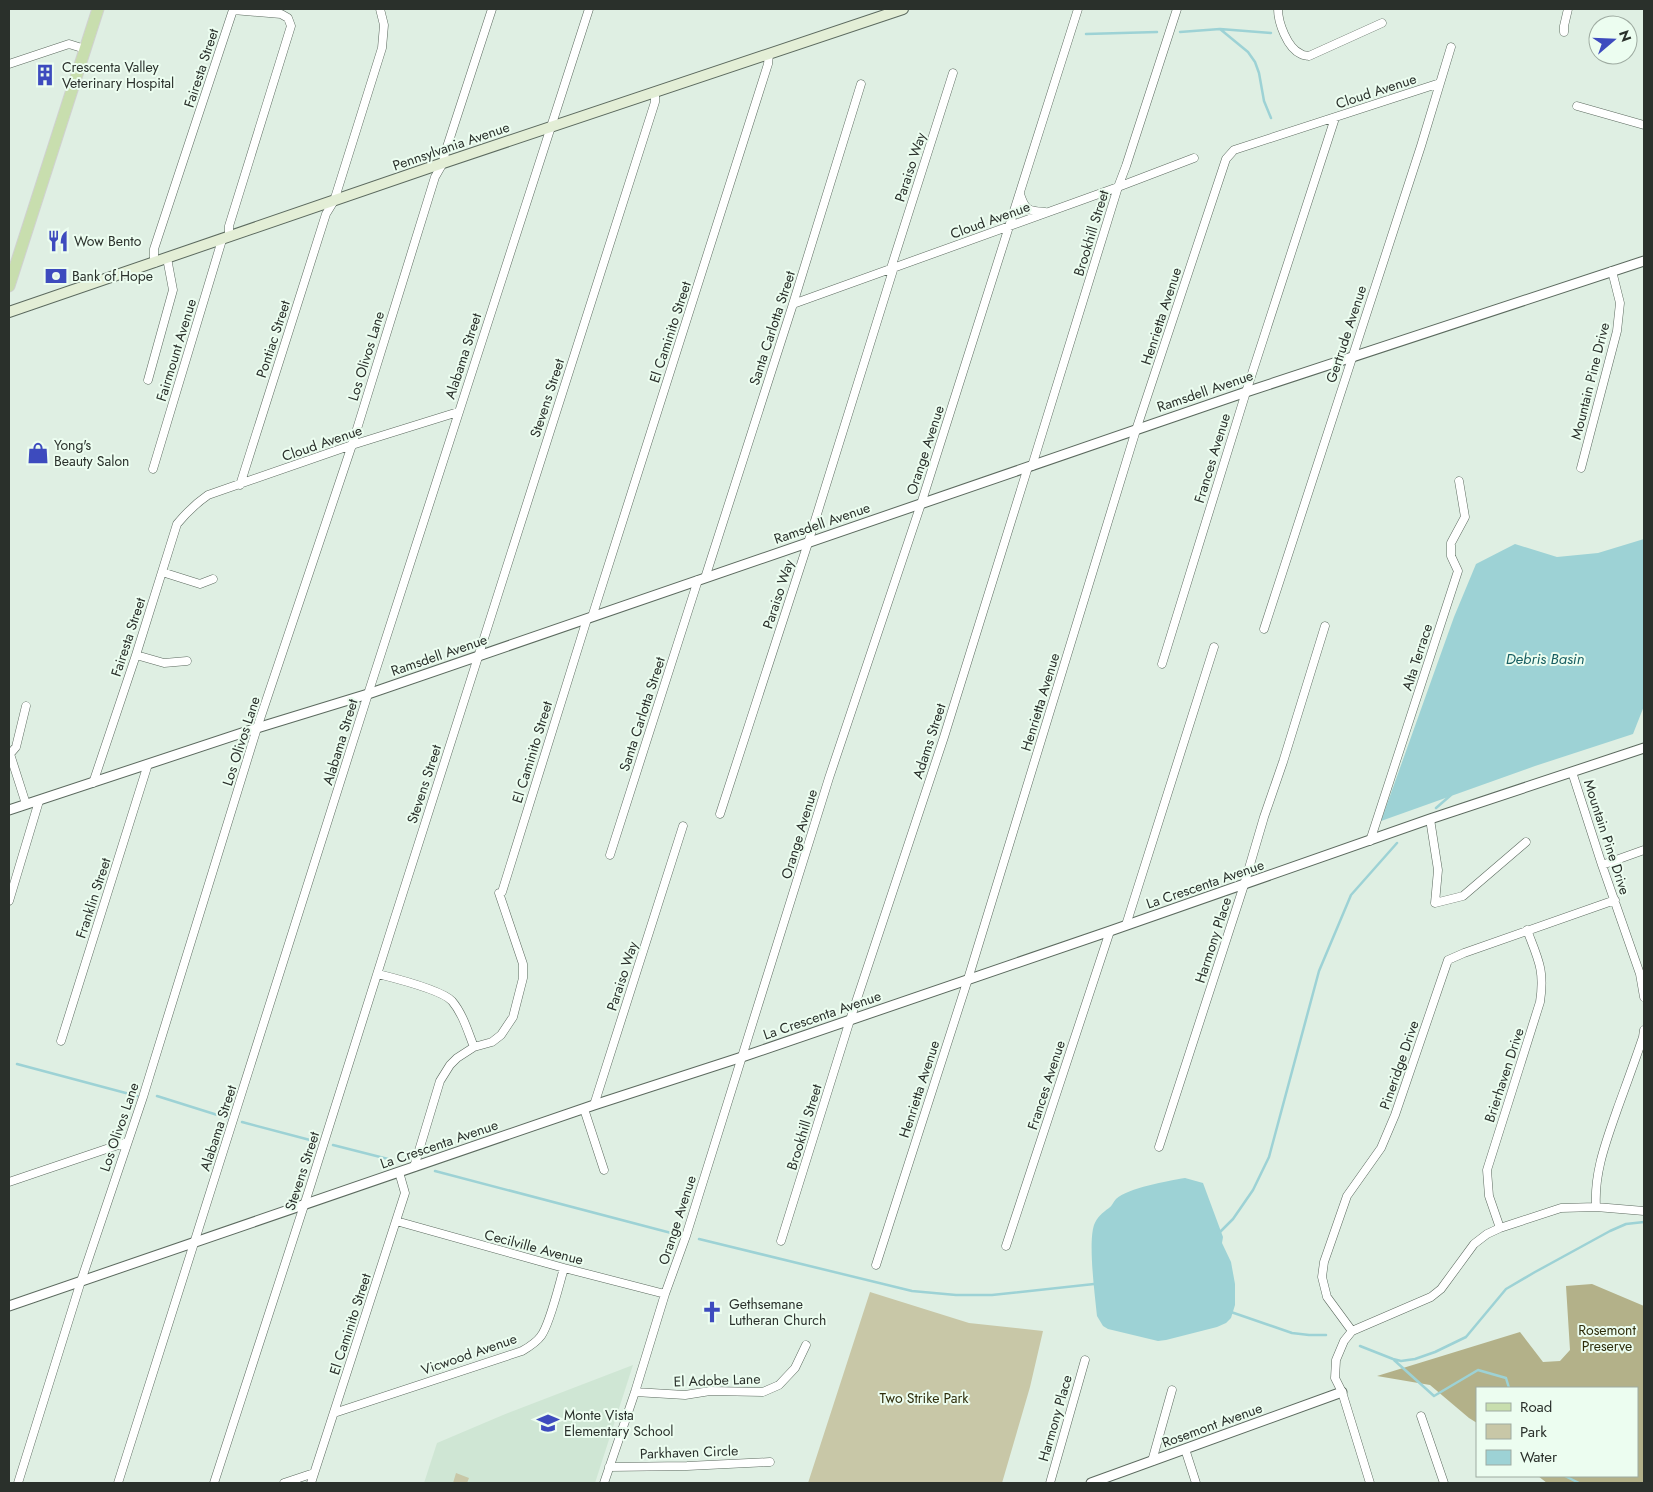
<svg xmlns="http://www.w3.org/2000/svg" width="1653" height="1492" font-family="Jost,sans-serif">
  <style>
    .built { fill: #cfe6d4 }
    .green { fill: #c8c7a7 }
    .forest { fill: #b3b189 }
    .water { fill: #9dd2d5 }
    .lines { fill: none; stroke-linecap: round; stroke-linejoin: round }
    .stream { stroke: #9dd2d5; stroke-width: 2.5 }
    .minor-casing { stroke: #5c6a5f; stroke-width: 9 }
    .tertiary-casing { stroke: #5c6a5f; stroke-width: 11 }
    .secondary-casing { stroke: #5c6a5f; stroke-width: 12 }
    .primary-casing { stroke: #d0d1d0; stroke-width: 13 }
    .minor { stroke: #fff; stroke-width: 8 }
    .tertiary { stroke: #fff; stroke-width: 9 }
    .secondary { stroke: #e3eed6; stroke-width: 10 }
    .primary { stroke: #c8deae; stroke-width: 11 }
    .labels { text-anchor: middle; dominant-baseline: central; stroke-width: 4; stroke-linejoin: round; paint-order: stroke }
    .poi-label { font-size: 14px; fill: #2a302b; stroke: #ecfdf0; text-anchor: start }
    .street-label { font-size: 14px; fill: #2a302b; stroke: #ecfdf0 }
    .park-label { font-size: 14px; fill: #2e2c0a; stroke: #ecfdf0 }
    .water-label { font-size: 15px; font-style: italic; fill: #175e62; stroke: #ecfdf0 }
  </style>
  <rect width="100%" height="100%" fill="#dfefe3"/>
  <path class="built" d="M633 1365 595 1483H424L437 1443 503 1415Z"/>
  <path class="green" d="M870 1292 969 1323 1043 1331 1030 1387 1002 1483H808Z
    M456 1473 469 1478 467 1483H453Z"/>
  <path class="forest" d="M1592 1284 1644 1306V1483H1547L1538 1476H1637V1388H1477V1423L1469 1418 1430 1385 1377 1376 1520 1332 1543 1362 1560 1361 1570 1350 1566 1286Z"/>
  <path class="water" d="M1644 539V706L1633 734 1535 766 1381 821 1454 617 1476 564 1515 544 1557 557 1598 553Z
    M1185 1178 1203 1183 1223 1237 1222 1243 1231 1262 1235 1284V1305L1231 1318 1226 1323 1217 1327 1166 1340 1158 1341 1108 1329 1103 1326 1097 1316C1095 1295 1088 1244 1094 1225 1097 1217 1102 1213 1109 1208 1112 1206 1113 1202 1116 1199 1128 1188 1168 1181 1185 1178Z"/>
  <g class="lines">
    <path class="stream" d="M1220 29 1248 52 1255 62 1259 73 1264 101 1271 118
      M1180 32 1220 29 1271 33
      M1086 34 1157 32
      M1436 808 1451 795
      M17 1064 137 1096
      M157 1096 227 1118
      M242 1122 310 1140
      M333 1145 392 1160
      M435 1171 675 1234
      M1219 1233 1233 1219 1253 1190 1269 1157 1319 971 1351 895 1397 843
      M699 1239 912 1291 956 1295H992L1094 1284
      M1231 1312 1292 1333 1309 1335H1326
      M1360 1346 1393 1359 1401 1361 1415 1359 1435 1352 1466 1337 1506 1289 1535 1272 1610 1231 1626 1224 1644 1222
      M1394 1360 1434 1396 1478 1370 1506 1378 1509 1388
      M1565 1476 1579 1483"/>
    <g class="minor-casing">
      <path id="minor" d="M1278 9C1278 22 1287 48 1301 54 1304 56 1306 55 1309 56L1382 23
        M1564 32V26L1568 9
        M9 64 69 44 85 49
        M1577 106 1644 125
        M1020 194C1025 210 1028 211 1045 212
        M154 263V249L233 10 281 14 288 18 291 26 229 226V237
        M891 268 953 73
        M793 304 1118 187 1194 158
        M148 380 173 290 167 258
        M1032 466 1118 187 1126 166 1177 9
        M1581 468 1617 331 1620 303 1612 271
        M153 469 222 240
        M240 485 326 214 334 201 382 48 384 25 380 9
        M162 572 200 584 213 579
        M705 578 793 304 861 84
        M592 617 768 64 769 54
        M1264 629 1421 146 1451 47
        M136 655 164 663 187 661
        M1162 664 1246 392 1335 118
        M1572 772 1602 865 1640 974 1644 997
        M93 783 136 655 177 524C187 512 195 504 208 495L352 445 458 412
        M26 804 10 754 16 747 26 706
        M720 814 808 543 894 267
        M1430 819 1438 870 1435 903 1463 896 1526 842
        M1370 841 1458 571 1451 556V543L1465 517 1459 481
        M610 855 698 580
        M1602 865 1644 850
        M502 892 587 619
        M9 901 39 801
        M1126 925 1214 647
        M378 974C394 978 442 990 452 1001 463 1014 468 1032 474 1047
        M61 1041 148 764
        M594 1105 683 826
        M584 1109 604 1170
        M1159 1147 1244 885 1264 817 1283 762 1325 626
        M414 1167 440 1081 450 1065 457 1058 474 1047 492 1042 501 1035 513 1017 523 978V964L499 893
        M9 1182 127 1142
        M1596 1207C1594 1172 1606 1142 1617 1110 1626 1085 1635 1061 1643 1037L1644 1030
        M396 1221 564 1268 665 1294
        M1500 1228 1489 1196 1487 1170 1540 1002C1545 970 1538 959 1527 930
        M781 1241 850 1020 944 737 1028 467
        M1006 1246 1110 931
        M876 1265 968 979 1136 430 1226 159 1234 150 1440 83
        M1352 1331 1327 1297 1322 1277 1324 1262 1347 1196 1381 1148 1395 1115 1448 960 1464 953 1615 900
        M635 1392 685 1395 710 1391 763 1392 779 1385 795 1368 806 1345
        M334 1413 522 1351C529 1347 536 1343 541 1336 550 1324 559 1285 564 1268
        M1421 1416 1444 1483
        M1185 1449 1196 1483
        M1152 1461 1172 1390
        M609 1467 687 1466 770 1462
        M18 1483 81 1281 143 1097 257 728 352 445 435 177 443 163 445 153 492 9
        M118 1483 368 694 589 9
        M214 1483 309 1190 391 930 655 102V93
        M284 1483 314 1473
        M311 1483 405 1193 399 1172
        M604 1483 635 1392 665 1294 686 1236 829 778 921 504 1078 9
        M1050 1483 1085 1360
        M1370 1483 1342 1392 1335 1378 1336 1360 1344 1341 1352 1331 1431 1297 1441 1289 1474 1244 1487 1234 1500 1228 1561 1208 1596 1207 1644 1211"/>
    </g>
    <g class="tertiary-casing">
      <path id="tertiary" d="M9 810 257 728 368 694 1246 392 1644 261
        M9 1306 594 1105 742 1057 1110 931 1430 819 1644 748
        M1091 1483 1342 1392"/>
    </g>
    <g class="secondary-casing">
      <path id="secondary" d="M9 312 443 163 903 9"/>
    </g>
    <g class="primary-casing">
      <path id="primary" d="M9 286 98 9"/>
    </g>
    <use href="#minor" class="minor"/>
    <use href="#tertiary" class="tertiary"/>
    <use href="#secondary" class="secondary"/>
    <use href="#primary" class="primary"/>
  </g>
  <defs>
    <g id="building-bare" transform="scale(1.725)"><path d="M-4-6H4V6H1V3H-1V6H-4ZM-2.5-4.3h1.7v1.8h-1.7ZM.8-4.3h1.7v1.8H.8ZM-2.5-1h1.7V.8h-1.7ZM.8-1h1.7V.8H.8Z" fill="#3d4bbe" stroke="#ecfdf0" stroke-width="2.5" paint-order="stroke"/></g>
    <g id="restaurant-bare" transform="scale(1.725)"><path d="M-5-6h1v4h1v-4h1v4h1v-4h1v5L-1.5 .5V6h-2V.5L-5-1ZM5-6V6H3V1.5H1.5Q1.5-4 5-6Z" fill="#3d4bbe" stroke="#ecfdf0" stroke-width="2.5" paint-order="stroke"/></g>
    <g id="bank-bare" transform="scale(1.725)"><path d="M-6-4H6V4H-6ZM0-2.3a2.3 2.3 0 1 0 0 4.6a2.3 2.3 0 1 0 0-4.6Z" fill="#3d4bbe" stroke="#ecfdf0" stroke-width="2.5" paint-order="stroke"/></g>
    <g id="shop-bare" transform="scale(1.725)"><path d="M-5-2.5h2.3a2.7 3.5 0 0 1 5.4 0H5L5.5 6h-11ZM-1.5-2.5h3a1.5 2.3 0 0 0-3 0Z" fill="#3d4bbe" stroke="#ecfdf0" stroke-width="2.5" paint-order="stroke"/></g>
    <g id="church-bare" transform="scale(1.725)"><path d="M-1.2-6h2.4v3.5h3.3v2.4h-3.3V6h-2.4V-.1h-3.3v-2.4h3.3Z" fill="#3d4bbe" stroke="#ecfdf0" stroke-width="2.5" paint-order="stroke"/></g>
    <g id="school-bare" transform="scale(1.725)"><path d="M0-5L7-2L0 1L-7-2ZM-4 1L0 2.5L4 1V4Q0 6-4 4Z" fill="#3d4bbe" stroke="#ecfdf0" stroke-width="2.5" paint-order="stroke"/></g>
  </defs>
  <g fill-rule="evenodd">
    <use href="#building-bare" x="45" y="75"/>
    <use href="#restaurant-bare" x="58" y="241"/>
    <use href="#bank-bare" x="56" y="276"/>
    <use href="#shop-bare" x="38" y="453"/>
    <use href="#church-bare" x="712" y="1312"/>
    <use href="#school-bare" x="548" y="1423"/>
  </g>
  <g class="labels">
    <g class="poi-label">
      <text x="62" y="67">Crescenta Valley<tspan x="62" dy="16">Veterinary Hospital</tspan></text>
      <text x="74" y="241">Wow Bento</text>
      <text x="72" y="276">Bank of Hope</text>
      <text x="54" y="445">Yong's<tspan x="54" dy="16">Beauty Salon</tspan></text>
      <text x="729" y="1304">Gethsemane<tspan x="729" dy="16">Lutheran Church</tspan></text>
      <text x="564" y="1415">Monte Vista<tspan x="564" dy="16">Elementary School</tspan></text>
    </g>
    <g class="street-label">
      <text transform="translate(201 68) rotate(-72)">Fairesta Street</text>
      <text transform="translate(1376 91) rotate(-18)">Cloud Avenue</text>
      <text transform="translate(451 146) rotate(-19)">Pennsylvania Avenue</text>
      <text transform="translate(910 167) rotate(-72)">Paraiso Way</text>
      <text transform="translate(990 220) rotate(-20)">Cloud Avenue</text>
      <text transform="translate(1091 233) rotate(-73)">Brookhill Street</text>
      <text transform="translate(1161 316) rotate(-72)">Henrietta Avenue</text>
      <text transform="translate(772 328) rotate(-72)">Santa Carlotta Street</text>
      <text transform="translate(670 332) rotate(-72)">El Caminito Street</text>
      <text transform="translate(1346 334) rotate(-72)">Gertrude Avenue</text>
      <text transform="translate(273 339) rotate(-72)">Pontiac Street</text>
      <text transform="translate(176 350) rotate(-73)">Fairmount Avenue</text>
      <text transform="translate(366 356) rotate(-73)">Los Olivos Lane</text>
      <text transform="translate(463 356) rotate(-72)">Alabama Street</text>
      <text transform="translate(1590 381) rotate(-76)">Mountain Pine Drive</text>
      <text transform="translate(1205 391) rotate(-19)">Ramsdell Avenue</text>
      <text transform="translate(547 398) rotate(-72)">Stevens Street</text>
      <text transform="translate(322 443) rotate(-19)">Cloud Avenue</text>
      <text transform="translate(925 450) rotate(-72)">Orange Avenue</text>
      <text transform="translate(1212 458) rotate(-73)">Frances Avenue</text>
      <text transform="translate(822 523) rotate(-19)">Ramsdell Avenue</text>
      <text transform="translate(778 594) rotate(-72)">Paraiso Way</text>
      <text transform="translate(128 637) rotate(-72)">Fairesta Street</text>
      <text transform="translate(439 655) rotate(-19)">Ramsdell Avenue</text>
      <text transform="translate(1417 657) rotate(-72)">Alta Terrace</text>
      <text transform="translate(1040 702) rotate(-73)">Henrietta Avenue</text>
      <text transform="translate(642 714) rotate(-72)">Santa Carlotta Street</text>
      <text transform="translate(241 741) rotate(-72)">Los Olivos Lane</text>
      <text transform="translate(929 741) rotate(-72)">Adams Street</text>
      <text transform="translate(340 742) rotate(-73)">Alabama Street</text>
      <text transform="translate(532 752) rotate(-73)">El Caminito Street</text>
      <text transform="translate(424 784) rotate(-72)">Stevens Street</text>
      <text transform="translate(799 834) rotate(-73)">Orange Avenue</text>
      <text transform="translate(1607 837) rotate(72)">Mountain Pine Drive</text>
      <text transform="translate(1205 884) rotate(-19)">La Crescenta Avenue</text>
      <text transform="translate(93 898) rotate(-72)">Franklin Street</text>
      <text transform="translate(1213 940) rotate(-72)">Harmony Place</text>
      <text transform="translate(622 976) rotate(-72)">Paraiso Way</text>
      <text transform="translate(822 1015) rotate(-19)">La Crescenta Avenue</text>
      <text transform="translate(1399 1065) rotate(-71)">Pineridge Drive</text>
      <text transform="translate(1504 1075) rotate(-72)">Brierhaven Drive</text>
      <text transform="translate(1046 1085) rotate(-72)">Frances Avenue</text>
      <text transform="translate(919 1089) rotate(-72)">Henrietta Avenue</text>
      <text transform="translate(119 1127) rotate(-71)">Los Olivos Lane</text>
      <text transform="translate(804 1127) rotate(-73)">Brookhill Street</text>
      <text transform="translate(218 1128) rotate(-72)">Alabama Street</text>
      <text transform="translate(439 1144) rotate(-19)">La Crescenta Avenue</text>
      <text transform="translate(302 1171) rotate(-72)">Stevens Street</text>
      <text transform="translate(677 1220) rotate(-72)">Orange Avenue</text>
      <text transform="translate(534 1247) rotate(15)">Cecilville Avenue</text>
      <text transform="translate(350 1324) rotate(-72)">El Caminito Street</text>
      <text transform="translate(469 1354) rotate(-19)">Vicwood Avenue</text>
      <text transform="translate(717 1380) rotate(-2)">El Adobe Lane</text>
      <text transform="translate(1055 1418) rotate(-74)">Harmony Place</text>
      <text transform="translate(1212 1425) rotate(-20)">Rosemont Avenue</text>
      <text transform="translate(689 1452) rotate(-2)">Parkhaven Circle</text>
    </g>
    <g class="park-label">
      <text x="1607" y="1330">Rosemont<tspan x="1607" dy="16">Preserve</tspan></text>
      <text x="924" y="1398">Two Strike Park</text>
    </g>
    <g class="water-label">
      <text x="1545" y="659">Debris Basin</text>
    </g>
  </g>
  <rect width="1653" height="1492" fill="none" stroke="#2a302b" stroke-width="20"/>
  <rect x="1476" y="1387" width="162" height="90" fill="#ecfdf0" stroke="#9eaba1"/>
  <rect x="1486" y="1403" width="25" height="8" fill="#c8deae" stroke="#9eaba1"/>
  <text x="1520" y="1412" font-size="15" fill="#2a302b">Road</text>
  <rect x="1486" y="1424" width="25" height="15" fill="#c8c7a7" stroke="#9eaba1"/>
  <text x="1520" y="1437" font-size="15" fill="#2a302b">Park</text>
  <rect x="1486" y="1450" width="25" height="15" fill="#9dd2d5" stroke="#9eaba1"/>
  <text x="1520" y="1462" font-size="15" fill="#2a302b">Water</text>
  <g transform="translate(1613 40) rotate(71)"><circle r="24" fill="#ecfdf0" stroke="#9eaba1"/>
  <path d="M0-4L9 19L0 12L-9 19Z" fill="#3d4bbe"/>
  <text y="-8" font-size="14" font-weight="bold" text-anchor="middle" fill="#2a302b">N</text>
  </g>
</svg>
